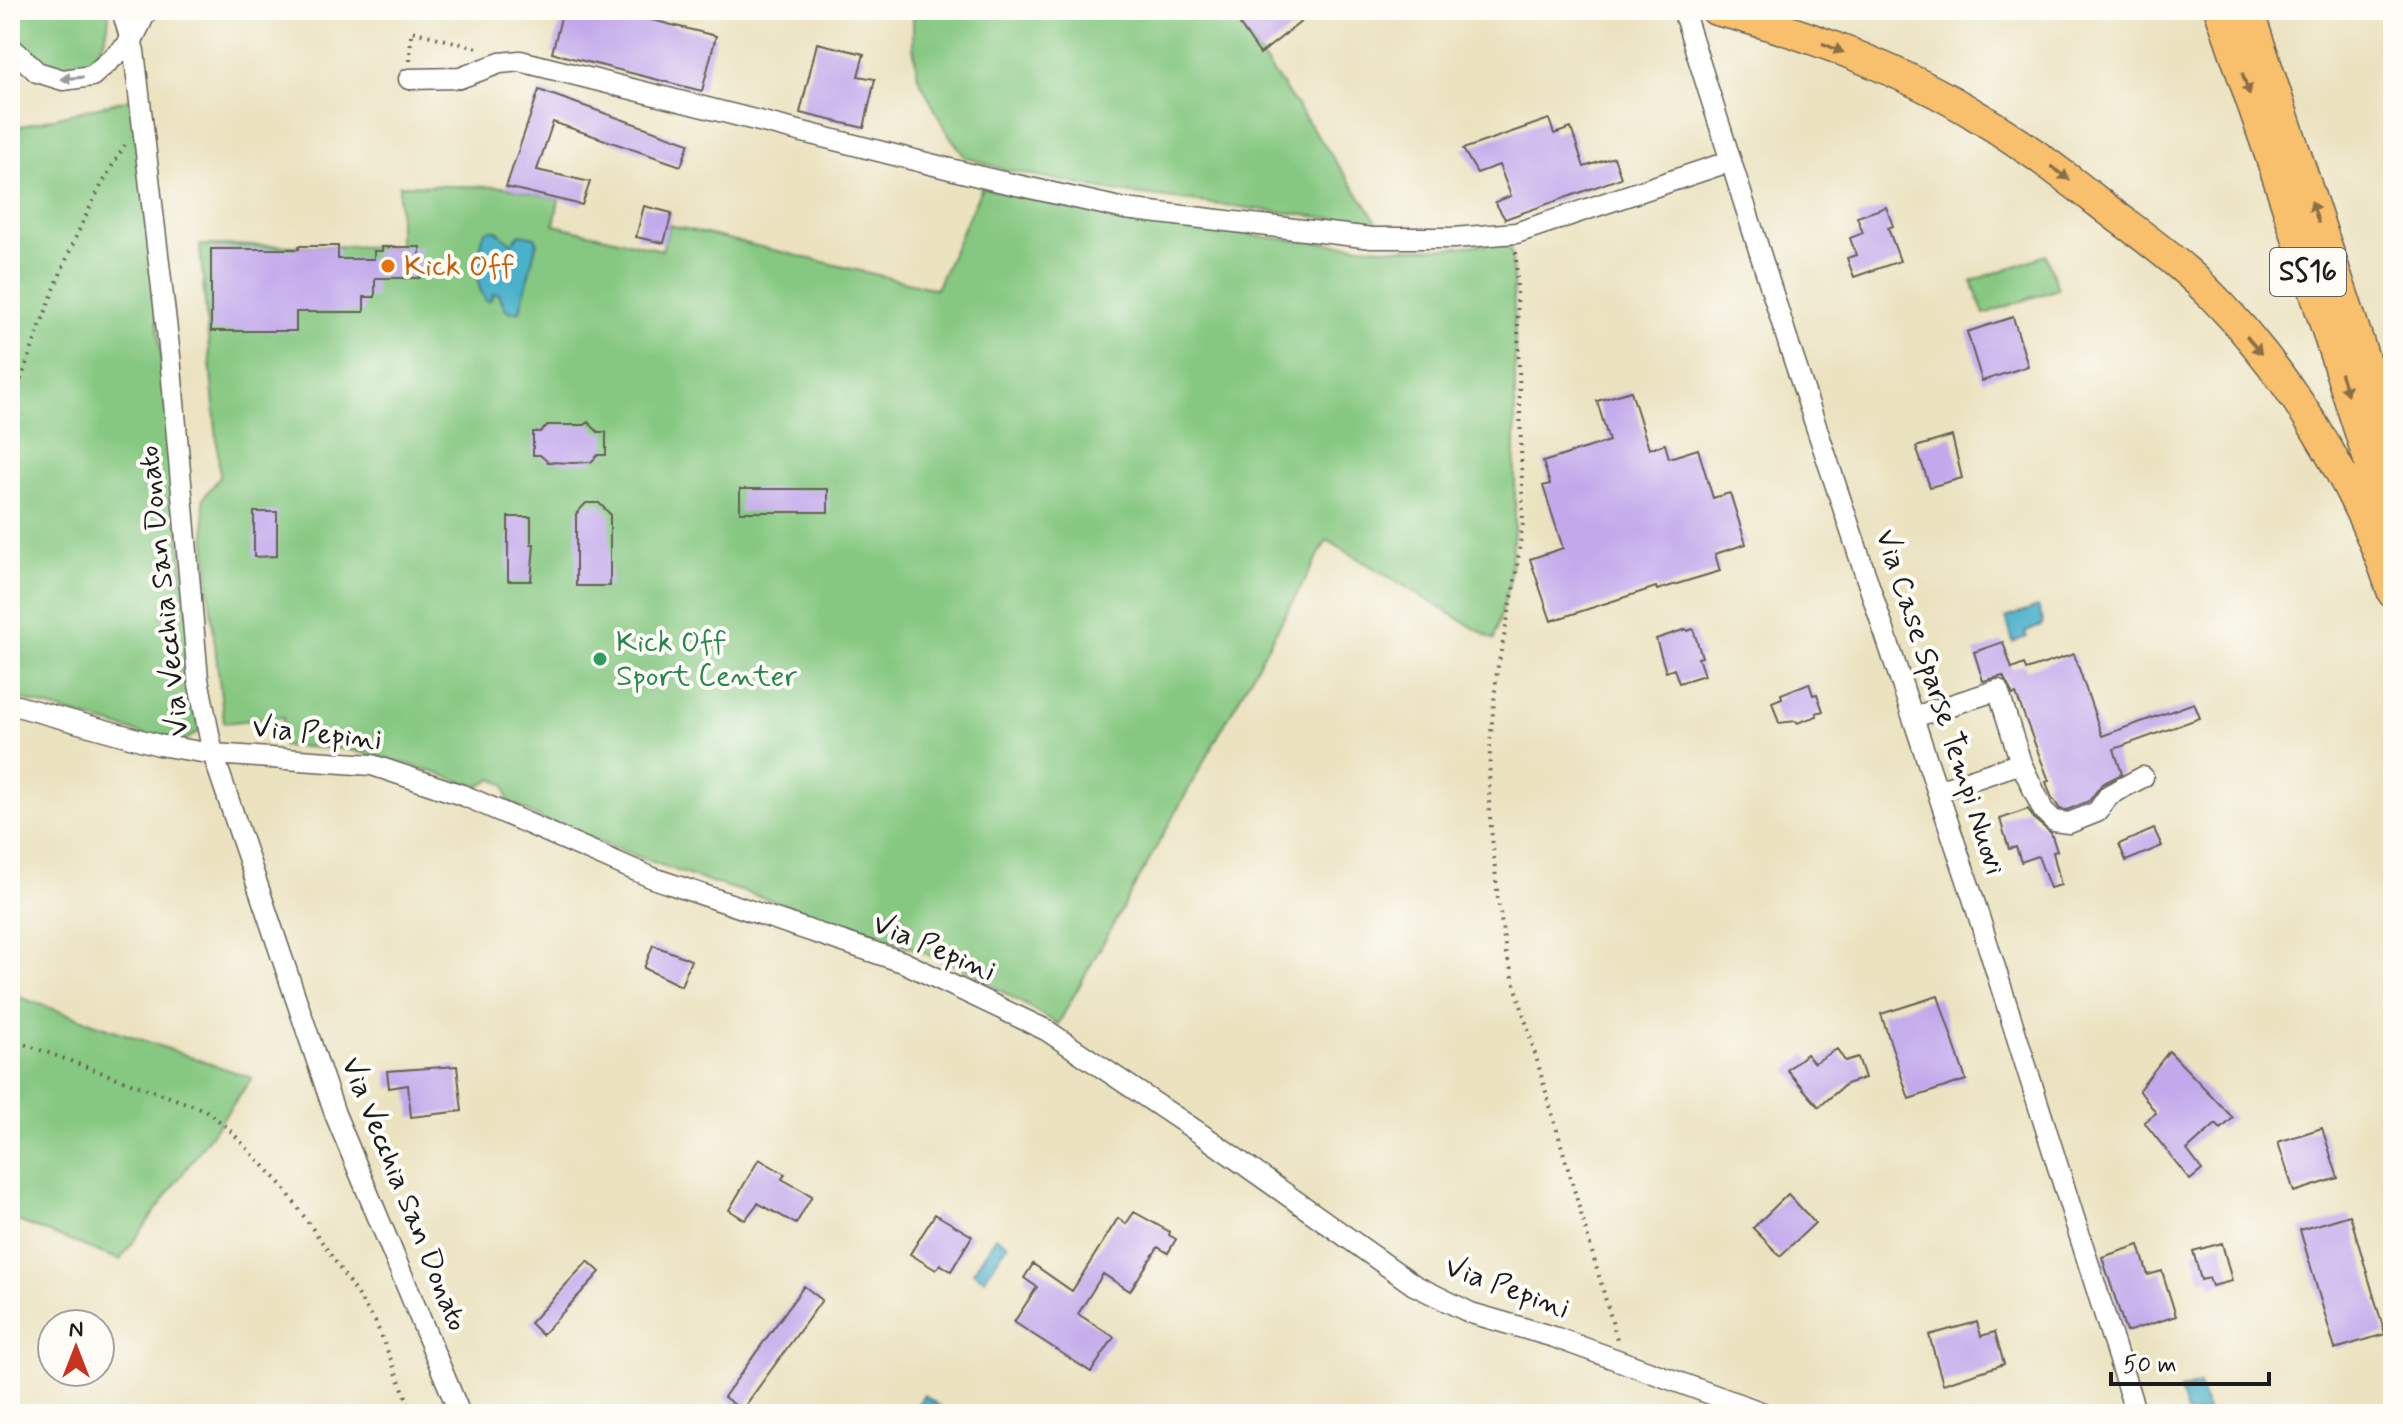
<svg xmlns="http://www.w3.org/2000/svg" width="2403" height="1424" font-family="Mynerve,sans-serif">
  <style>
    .green { fill: #86c881; stroke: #51724e; stroke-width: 2 }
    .water { fill: #4bb1ca; stroke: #346673; stroke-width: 2 }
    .building { fill: #c3a9eb }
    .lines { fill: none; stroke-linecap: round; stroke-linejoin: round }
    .minor-casing { stroke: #646155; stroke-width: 23 }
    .highway-casing { stroke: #646155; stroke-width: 33 }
    .path { stroke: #646155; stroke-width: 4; stroke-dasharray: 2 6; stroke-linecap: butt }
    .minor { stroke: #fff; stroke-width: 20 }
    .highway { stroke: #f8bf6c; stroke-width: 30 }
    .oneway { fill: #8a6e44 }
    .oneway2 { fill: #999 }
    .food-dot { fill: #e8710a; stroke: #fdfcf7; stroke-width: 3 }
    .leisure-dot { fill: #2e9e5b; stroke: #fdfcf7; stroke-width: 3 }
    .labels { text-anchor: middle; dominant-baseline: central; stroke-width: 8; stroke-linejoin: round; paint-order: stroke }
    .shield { fill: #fdfcf7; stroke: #605f5e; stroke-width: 2 }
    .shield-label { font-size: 28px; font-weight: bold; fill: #1c1c1c }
    .food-label { font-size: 30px; fill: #c56008; stroke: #fdfcf7; text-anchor: start }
    .street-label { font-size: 30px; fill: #1c1c1c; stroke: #fdfcf7 }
    .leisure-label { font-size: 30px; fill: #27864d; stroke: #fdfcf7; text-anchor: start }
  </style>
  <rect width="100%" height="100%" fill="#fdfcf7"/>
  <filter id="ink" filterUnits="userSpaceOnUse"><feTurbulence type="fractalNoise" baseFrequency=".0125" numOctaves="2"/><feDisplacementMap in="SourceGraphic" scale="16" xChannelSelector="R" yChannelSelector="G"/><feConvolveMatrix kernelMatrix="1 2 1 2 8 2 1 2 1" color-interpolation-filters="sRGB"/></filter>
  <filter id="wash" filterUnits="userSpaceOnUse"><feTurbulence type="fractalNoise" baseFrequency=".006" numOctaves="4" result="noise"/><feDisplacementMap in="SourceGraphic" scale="32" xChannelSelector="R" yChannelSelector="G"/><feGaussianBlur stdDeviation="1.8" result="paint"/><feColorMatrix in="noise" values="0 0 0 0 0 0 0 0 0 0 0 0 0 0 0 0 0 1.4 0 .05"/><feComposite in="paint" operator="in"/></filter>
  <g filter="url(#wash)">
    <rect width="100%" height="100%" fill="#ebe2c0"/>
    <path class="green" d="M10 10H109C109 97 10 81 10 10Z
      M913 10H1229L1365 203 1378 224 1118 192 1002 169 965 157 945 129 918 77 913 46Z
      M134 98 200 731 186 740 154 737 10 696V129Z
      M399 185 506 187 559 199 554 225 662 250 669 225 936 289 982 187C1106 220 1235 236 1362 246 1388 249 1416 249 1442 248 1464 248 1486 241 1509 246L1512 254 1515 342V519L1509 584 1494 640 1327 540 1058 1024 964 969 857 926 691 876 555 826 508 801 505 785 493 779 478 787 412 765 346 749 283 746V717L224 723 210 601 203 498 220 477 200 245 399 247Z
      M2046 255 2058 289 1984 314 1972 281Z
      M10 994 252 1078 120 1260 10 1218Z"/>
    <path class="water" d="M489 230H496L511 243 520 234 535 237 537 241 520 311 511 312 505 308 499 294H493L490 301H486C471 278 478 258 484 233Z
      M2038 607 2043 621 2041 626 2025 632 2027 637 2013 642 2006 618Z
      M996 1237 1008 1244 984 1279 973 1272Z
      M2199 1384 2208 1414H2187L2180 1390Z
      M924 1395 945 1410 942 1414H911Z"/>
    <g id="blocks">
      <path class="building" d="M563 10H612L716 36 702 91 552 53Z
        M1252 10H1316L1260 54 1238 22Z
        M817 43 864 54 858 76 875 79 864 128 800 113Z
        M539 90 689 143 681 166 553 122 537 170 590 182 582 205 506 187Z
        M1549 119 1554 134 1571 128 1584 167 1614 157 1621 178 1505 219 1495 202 1511 196 1499 165 1477 173 1463 149Z
        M644 206 672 213 664 243 636 237Z
        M1886 207 1893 226 1888 228 1900 261 1854 277 1847 258 1856 255 1850 238 1863 233 1857 217Z
        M299 246H338V259H374V251H382V247H420V278H375V297H364V312H296V331H211V249H299Z
        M2013 317 2028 366 1982 381 1967 332Z
        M1631 391 1649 449 1665 444 1669 458 1698 449 1713 498 1730 493 1746 544 1715 554 1720 571 1657 590 1656 587 1551 621 1530 559 1563 548 1543 486 1550 484 1543 462 1609 441 1597 401Z
        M588 422 598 432H606V455H598L591 462 573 463 548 462 540 455H533V432H540L548 425H585Z
        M1952 436 1962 478 1930 487 1916 447Z
        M740 489H828V512H740Z
        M586 503H599L610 514V586H576V514Z
        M254 512H277V556L254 557Z
        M508 517H531V544H534L531 581H508Z
        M1686 629 1687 631 1693 629 1702 657 1698 658 1704 675 1679 683 1674 669 1666 672 1656 639Z
        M2003 642 2012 669 2024 664 2026 670 2074 654 2102 736 2194 703 2200 718 2114 749 2122 774 2102 784 2089 801 2067 810 2060 809 2051 796 2046 782 2049 781 2016 694 2013 695 2003 676 1983 681 1974 652Z
        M1809 683 1813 695 1817 694 1823 711 1816 713 1817 716 1797 723 1796 721 1779 723 1772 702 1782 698 1781 694Z
        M2028 809 2034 819 2051 833 2057 851 2053 852 2061 885 2050 888 2038 856 2021 862 2016 847 2009 849 2000 819Z
        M2154 829 2162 846 2126 861 2119 844Z
        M653 945 691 960 681 986 644 968Z
        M1938 996 1966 1080 1909 1099 1881 1014Z
        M1837 1049 1845 1061 1858 1057 1865 1078 1846 1084 1819 1107 1787 1070 1806 1054 1814 1063Z
        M2169 1051 2233 1118 2221 1129 2216 1124 2187 1150 2202 1170 2190 1180 2144 1122 2156 1113 2139 1090Z
        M457 1066 462 1111 411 1117 408 1085 389 1088 387 1071Z
        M2322 1128 2338 1178 2294 1192 2278 1142Z
        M759 1159 785 1174 782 1179 812 1196 796 1224 758 1203 745 1220 729 1210Z
        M1788 1194 1815 1223 1780 1256 1753 1228Z
        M1134 1212 1170 1232 1169 1235 1176 1239 1168 1253 1158 1247 1130 1291 1103 1274 1078 1314 1114 1337 1091 1372 1014 1322 1037 1287 1024 1278 1033 1264 1072 1291 1118 1218 1126 1224Z
        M935 1214 972 1236 951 1271 940 1264 936 1270 910 1254Z
        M2350 1215 2385 1334 2335 1349 2300 1230Z
        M2222 1243 2232 1281 2212 1286 2209 1278 2201 1280 2193 1251Z
        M2139 1245 2148 1275 2162 1271 2176 1316 2126 1332 2102 1257Z
        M588 1261 600 1272 542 1335 530 1323Z
        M804 1286 822 1300 742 1410 724 1397Z
        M1977 1322 1981 1336 1995 1332 2004 1364 1943 1384 1929 1335Z"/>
    </g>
  </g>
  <g filter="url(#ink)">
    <use href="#blocks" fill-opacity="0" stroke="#646155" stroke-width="2"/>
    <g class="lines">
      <g class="minor-casing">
        <path id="minor" d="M122 10 134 51 170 356 198 679 213 754 335 1114 460 1414
          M1683 10 1791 351 1972 895 2136 1414
          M10 46 37 72 63 80 92 76 132 41 147 10
          M409 79 460 78 500 63 520 61 994 180 1125 209 1372 238H1454L1516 233 1731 161
          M10 704 159 745 213 754 372 765 465 796 653 878 903 962 1046 1030 1207 1138 1414 1285 1471 1313 1554 1337 1766 1414
          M1914 717 1998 690 2021 763 2043 810 2054 821 2069 823 2097 812 2109 795 2143 777
          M1938 791 2021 763"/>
      </g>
      <g class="highway-casing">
        <path id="highway" d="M1716 10C1801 31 1906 71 1980 118 2023 144 2064 175 2103 206 2135 231 2169 254 2198 282 2284 364 2356 481 2393 593
          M2220 10 2279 181 2393 535
          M2248 10 2393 446"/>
      </g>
      <path class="path" d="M410 61 411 31 482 49
        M1516 252 1523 522 1514 588 1497 671 1490 743 1489 807 1498 899 1506 953 1617 1339
        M10 410C43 319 73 226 125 145
        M10 1039 205 1110 227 1127 282 1185 324 1245 376 1323 413 1414"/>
      <use href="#minor" class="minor"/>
      <use href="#highway" class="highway"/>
    </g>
    <defs><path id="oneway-solid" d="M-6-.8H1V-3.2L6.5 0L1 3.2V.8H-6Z" transform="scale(2)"/></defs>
    <g class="oneway">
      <use href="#oneway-solid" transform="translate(1833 48) rotate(23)"/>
      <use href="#oneway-solid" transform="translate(2246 84) rotate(71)"/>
      <use href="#oneway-solid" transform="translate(2060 173) rotate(37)"/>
      <use href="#oneway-solid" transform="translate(2315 212) rotate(-108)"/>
      <use href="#oneway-solid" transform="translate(2254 345) rotate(50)"/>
      <use href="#oneway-solid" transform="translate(2344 384) rotate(72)"/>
    </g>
    <use class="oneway2" href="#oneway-solid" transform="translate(72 78) rotate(176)"/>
  </g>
  <circle class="food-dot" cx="388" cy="266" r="8"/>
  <circle class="leisure-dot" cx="600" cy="659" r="8"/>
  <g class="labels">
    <rect class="shield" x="2270" y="248" width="76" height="48" rx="6"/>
    <g class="shield-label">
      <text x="2308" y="272">SS16</text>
    </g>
    <g class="food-label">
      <text x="404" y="266">Kick Off</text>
    </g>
    <g class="street-label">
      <text transform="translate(164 591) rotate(-96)">Via Vecchia San Donato</text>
      <text transform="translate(1940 702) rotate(72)">Via Case Sparse Tempi Nuovi</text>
      <text transform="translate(317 734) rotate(6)">Via Pepini</text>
      <text transform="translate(934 948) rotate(23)">Via Pepini</text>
      <text transform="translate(404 1194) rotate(68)">Via Vecchia San Donato</text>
      <text transform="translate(1507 1288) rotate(20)">Via Pepini</text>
    </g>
    <g class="leisure-label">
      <text x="616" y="642">Kick Off<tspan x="616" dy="34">Sport Center</tspan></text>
    </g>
  </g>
  <rect width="2403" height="1424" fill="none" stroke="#fdfcf7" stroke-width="40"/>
  <g transform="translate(76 1348)"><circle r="38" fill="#fdfcf7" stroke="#a3a29f" stroke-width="2"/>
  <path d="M0-6L14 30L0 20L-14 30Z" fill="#c8321e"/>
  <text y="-12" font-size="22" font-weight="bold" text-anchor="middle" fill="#1c1c1c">N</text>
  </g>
  <path d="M2111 1372v12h158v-12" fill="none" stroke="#1c1c1c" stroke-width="4"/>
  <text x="2123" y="1372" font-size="24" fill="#1c1c1c" stroke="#fdfcf7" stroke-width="6" paint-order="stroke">50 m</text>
</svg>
